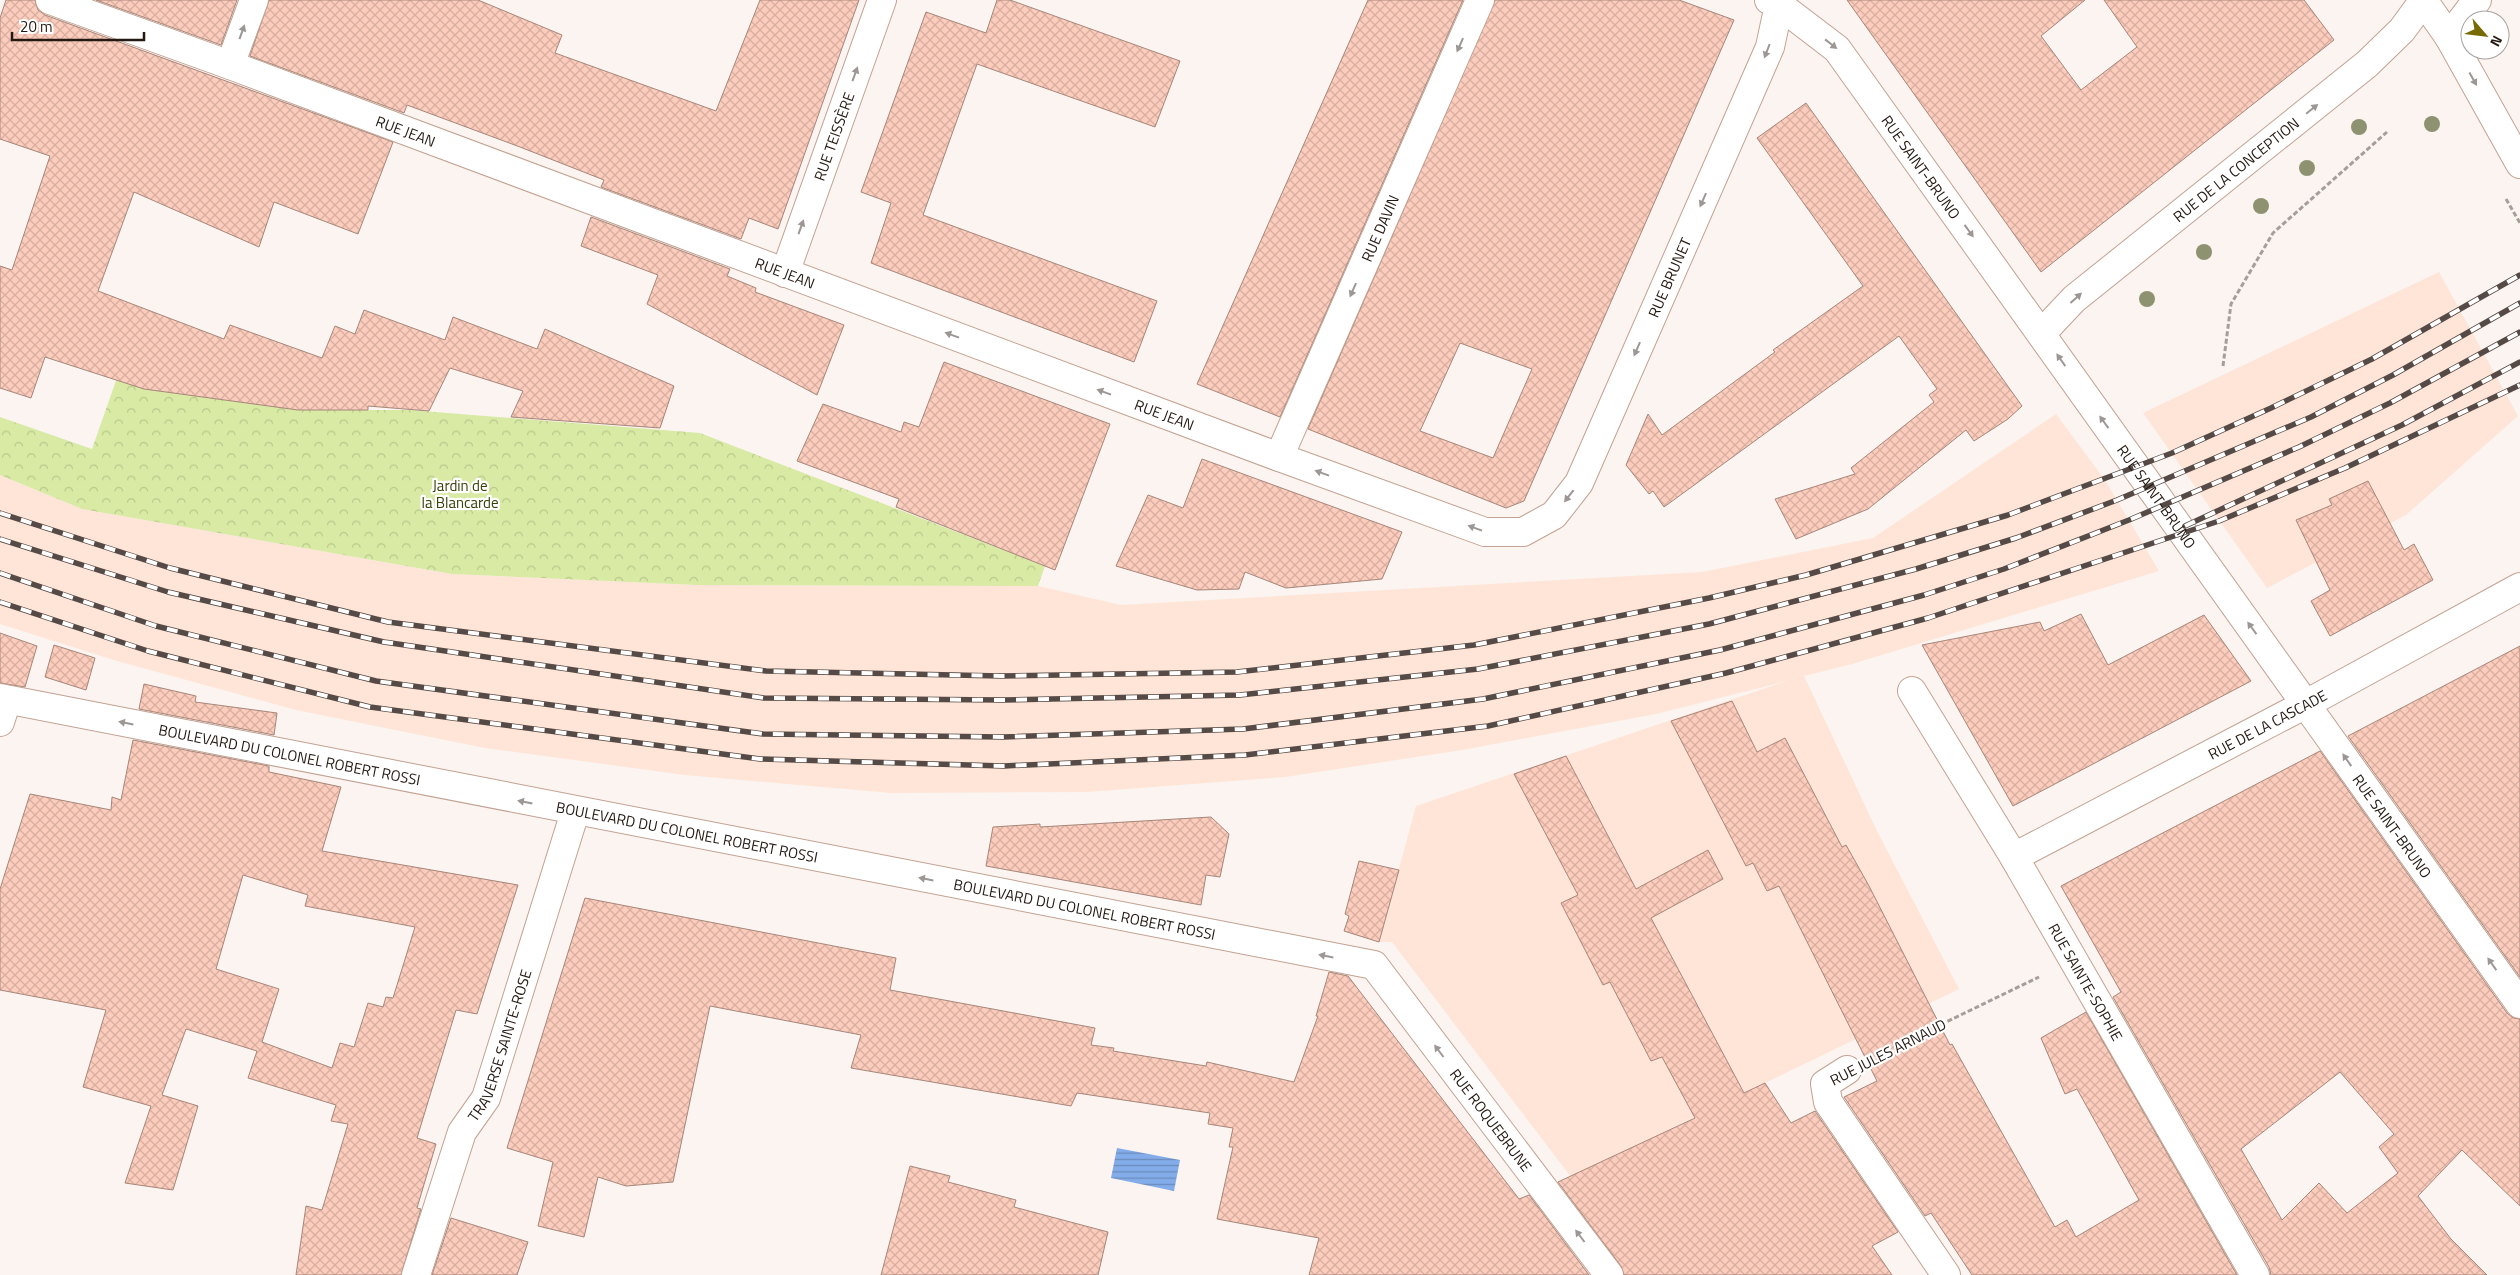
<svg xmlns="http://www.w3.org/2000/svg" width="2520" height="1275" font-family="'Titillium Web',sans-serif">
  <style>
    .built { fill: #fee5d8 }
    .park { fill: url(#park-crowns) }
    .water { fill: url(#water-rules) }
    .building { fill: url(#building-cross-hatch); stroke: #a7867a; fill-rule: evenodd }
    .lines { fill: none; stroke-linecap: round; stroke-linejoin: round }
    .minor-casing { stroke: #c2a292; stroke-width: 30 }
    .major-casing { stroke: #c2a292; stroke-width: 30 }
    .path { stroke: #a79e99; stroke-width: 3; stroke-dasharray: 5 2.5; stroke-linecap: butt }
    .minor { stroke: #fff; stroke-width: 28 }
    .major { stroke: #fff; stroke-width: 28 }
    .rail-casing { stroke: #554a45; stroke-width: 5.5 }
    .rail { stroke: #fff; stroke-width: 4; stroke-dasharray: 11; stroke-linecap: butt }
    .tree { fill: #8f9270 }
    .oneway { fill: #9c9794 }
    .labels { text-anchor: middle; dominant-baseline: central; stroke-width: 4.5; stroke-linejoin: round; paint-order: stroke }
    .street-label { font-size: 15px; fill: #241812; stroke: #fff }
    .park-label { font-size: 15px; fill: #374108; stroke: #fff }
  </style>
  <defs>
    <pattern id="park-crowns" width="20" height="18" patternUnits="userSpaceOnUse" patternTransform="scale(1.25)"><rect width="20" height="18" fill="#d8eaa4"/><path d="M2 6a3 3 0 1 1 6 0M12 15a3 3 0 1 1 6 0" fill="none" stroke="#b9c88c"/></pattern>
    <pattern id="water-rules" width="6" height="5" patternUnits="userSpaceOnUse" patternTransform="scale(1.25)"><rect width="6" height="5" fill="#83adea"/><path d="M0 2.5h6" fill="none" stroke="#6b8cbc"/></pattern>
    <pattern id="building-cross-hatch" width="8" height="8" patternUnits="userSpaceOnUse" patternTransform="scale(1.25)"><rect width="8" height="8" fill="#fcccbc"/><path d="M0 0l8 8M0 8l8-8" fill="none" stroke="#d8aea1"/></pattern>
  </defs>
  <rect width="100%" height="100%" fill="#fbf4f0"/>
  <path class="built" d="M2439 272 2518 416 2406 515 2267 588 2143 413Z
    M2056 414 2105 480 2159 571 1852 664 1804 676 1877 831 1959 989 1571 1177 1392 942H1379L1416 806 1787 681 1656 714 1462 750 1285 777 1087 792 891 793 685 775 485 748 296 710 117 661 0 624V475L82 509 452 574 696 585 1038 586 1121 605 1702 572 1873 538Z"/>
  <path class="park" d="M118 375 203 396 303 410H410L700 433 1045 566 1038 586 696 585 452 574 82 509 0 475V417L92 449Z"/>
  <path class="water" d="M1117 1148 1180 1160 1174 1191 1111 1178Z"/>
  <path class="building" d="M6 0H35L38 10 45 15 393 142 358 234 274 202 259 247 134 192 98 291 224 339 230 325 322 358 335 326 355 334 364 310 445 340 453 317 537 349 545 329 674 386 660 428 511 417 523 391 450 368 429 411 368 406V410H298L144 389 45 357 31 398 0 388V266L12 270 50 156 0 139V18Z
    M96 0H237L221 45Z
    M269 0H478L562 35 555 53 716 111 760 0H859L778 229 749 218 741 239 601 187 604 180 520 147 407 105 404 113 250 56Z
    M997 0H1010L1180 61 1155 127 977 64 923 215 1157 301 1134 362 871 263 891 203 861 192 926 12 986 33Z
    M1368 0H1463L1280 417 1197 384Z
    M1495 0H1679L1734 20 1524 501 1506 508 1308 429ZM1460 343 1532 369 1493 458 1420 431Z
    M1847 0H2085L2041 36 2081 90 2137 47 2104 0H2304L2334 40 2041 272Z
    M1806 103 2022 406 2008 419 1974 441 1966 430 1868 509 1796 539 1775 499 1855 474 1851 468 1934 402 1929 395 1937 389 1899 336 1664 507 1653 491 1649 494 1626 465 1648 414 1662 435 1775 352 1773 350 1863 286 1757 138Z
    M591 217 730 269 727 276 756 288 755 292 844 325 817 395 647 304 658 275 581 246Z
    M944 362 1110 424 1055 570 896 507 899 499 797 461 823 404 901 432 904 422 919 427Z
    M1202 459 1402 532 1382 579 1286 588 1245 572 1239 589 1197 590 1116 566 1148 495 1183 508Z
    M2368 481 2404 550 2414 544 2433 580 2330 636 2311 601 2330 590 2296 520 2332 505 2329 499Z
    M2081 614 2108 665 2204 615 2251 681 2013 806 1922 645 2040 622 2044 631Z
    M0 633 37 646 25 687 0 683Z
    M54 645 95 658 86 690 45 677Z
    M2520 646V977L2348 736Z
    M144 684 196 696 195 702 277 713 274 735 139 709Z
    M1732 701 1757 752 1785 738 1842 847 1846 845 1869 886 1950 1045 1952 1044 2055 1227 2067 1220 2076 1237 2139 1200 2077 1089 2065 1094 2041 1038 2086 1012 2237 1275H1972L1931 1213 1925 1216 1844 1097 1877 1081 1779 886 1767 891 1753 863 1746 866 1671 721Z
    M133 740 269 766V772L341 787 322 851 518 885 477 1014 456 1010 417 1138 436 1144 417 1208 421 1209 401 1275H296L306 1206 322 1210 348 1124 331 1121 336 1105 248 1078 257 1051 186 1029 162 1095 198 1106 173 1190 125 1183 151 1106 83 1087 106 1010 0 990V889L30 794 111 810 112 797 121 800ZM243 875 308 895 305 906 415 927 393 998 386 997 383 1007 368 1003 354 1047 340 1043 332 1068 262 1042 279 989 216 969Z
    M2320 751 2507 1013 2513 1018 2520 1019V1206L2462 1150 2418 1196 2451 1239 2487 1275H2271L2269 1267 2113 997 2121 992 2061 886ZM2340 1072 2394 1134 2379 1147 2398 1173 2347 1213 2319 1183 2282 1220 2241 1149Z
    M1566 756 1636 889 1708 850 1723 879 1651 918 1744 1093 1765 1083 1791 1123 1815 1111 1898 1232 1872 1246 1892 1275H1624L1621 1266 1558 1182 1695 1118 1662 1057 1651 1061 1610 982 1603 985 1561 903 1578 895 1514 774Z
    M1211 817 1229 834 1220 877 1206 875 1201 905 986 866 993 827 1040 824V827Z
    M1359 861 1399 870 1379 942 1344 931 1349 916 1345 914Z
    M585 898 896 958 890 990 1095 1028 1091 1045 1114 1048 1113 1051 1206 1066 1207 1062 1294 1082 1318 1016H1316L1329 972 1348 976 1519 1199 1529 1195 1589 1275H1309L1319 1238 1217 1219 1233 1147H1229L1233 1128 1208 1124 1210 1113 1077 1093 1071 1106 851 1068 861 1035 710 1006 673 1182 626 1186 598 1177 584 1237 538 1226 553 1162 507 1148Z
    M910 1166 950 1176 948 1182 1016 1200 1014 1207 1108 1232 1098 1275H881Z
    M451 1218 528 1242 517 1275H432Z"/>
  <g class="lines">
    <g class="minor-casing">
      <g id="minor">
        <path id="s1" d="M50 0 230 65 1279 457 1485 532H1523L1554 515 1579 483 1770 47 1780 0"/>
        <path id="s2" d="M1769 0 1778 4 1837 49 2520 1004"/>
        <path d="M2449 37 2477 0"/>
        <path d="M230 65 254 0"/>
        <path id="s3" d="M785 273 882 0"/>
        <path id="s4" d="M2042 333 2074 299 2367 64 2402 30 2424 0"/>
        <path id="s5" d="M1279 457 1480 0"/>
        <path id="s6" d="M1912 691 2014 857 2255 1275"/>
        <path id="s7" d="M0 698 1374 965 1609 1275"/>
        <path d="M0 722 7 700"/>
        <path id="s8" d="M2014 857 2306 704 2520 587"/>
        <path d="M1847 1070 1825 1084 1828 1102 1946 1275"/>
        <path id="s9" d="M416 1275 462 1132 486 1098 575 812"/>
      </g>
    </g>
    <g class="major-casing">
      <path id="major" d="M2423 0 2449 37 2520 164"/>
    </g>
    <path class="path" d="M2506 199 2520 223
      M2223 366 2231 304 2273 233 2387 132
      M1880 1054 2039 977"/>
    <use href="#minor" class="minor"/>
    <use href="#major" class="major"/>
    <g class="rail-casing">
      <path id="rail" d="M0 513 170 568 388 622 766 671 1001 676 1237 672 1474 645 1709 598 1806 575 2008 515 2172 453 2271 408 2372 359 2520 275
        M2185 526 2402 425 2520 362
        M0 539 168 592 384 642 764 698 1003 700 1240 695 1478 669 1709 624 1916 569 2016 538 2117 500 2311 417 2393 375 2520 303
        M0 573 156 626 376 681 763 734 1003 737 1243 729 1483 699 1720 650 1924 595 2004 569 2129 520 2299 447 2390 403 2520 332
        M0 602 148 651 370 707 760 759 1004 766 1245 755 1488 726 1726 673 1928 618 2219 521 2345 468 2520 385"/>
    </g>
    <use href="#rail" class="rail"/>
  </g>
  <g class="tree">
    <circle cx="2432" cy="124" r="8"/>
    <circle cx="2359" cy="127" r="8"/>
    <circle cx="2307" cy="168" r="8"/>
    <circle cx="2261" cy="206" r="8"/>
    <circle cx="2204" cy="252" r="8"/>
    <circle cx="2147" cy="299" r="8"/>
  </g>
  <defs><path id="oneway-solid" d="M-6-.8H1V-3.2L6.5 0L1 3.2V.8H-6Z" transform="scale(1.25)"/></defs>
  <g class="oneway">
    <use href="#oneway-solid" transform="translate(242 32) rotate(-70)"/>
    <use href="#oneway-solid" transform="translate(1831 44) rotate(38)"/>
    <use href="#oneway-solid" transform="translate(1460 45) rotate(114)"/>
    <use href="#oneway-solid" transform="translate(1767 51) rotate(111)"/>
    <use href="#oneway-solid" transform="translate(855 74) rotate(-70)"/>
    <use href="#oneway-solid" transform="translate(2473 79) rotate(61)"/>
    <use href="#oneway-solid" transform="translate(2312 109) rotate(-39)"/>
    <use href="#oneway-solid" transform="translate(1703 200) rotate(114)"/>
    <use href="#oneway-solid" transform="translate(801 227) rotate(-70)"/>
    <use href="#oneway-solid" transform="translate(1969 231) rotate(54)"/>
    <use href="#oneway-solid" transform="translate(1353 290) rotate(114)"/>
    <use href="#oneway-solid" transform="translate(2076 298) rotate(-42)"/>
    <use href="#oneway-solid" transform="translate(952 335) rotate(-160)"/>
    <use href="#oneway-solid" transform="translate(1637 349) rotate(114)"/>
    <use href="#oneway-solid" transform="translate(2061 360) rotate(-125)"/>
    <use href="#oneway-solid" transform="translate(1104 392) rotate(-160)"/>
    <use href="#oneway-solid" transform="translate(2104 422) rotate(-126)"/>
    <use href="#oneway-solid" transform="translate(1322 473) rotate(-160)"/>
    <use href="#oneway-solid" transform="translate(1569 496) rotate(128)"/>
    <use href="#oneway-solid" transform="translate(1475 528) rotate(-160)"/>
    <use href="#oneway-solid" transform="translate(2252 628) rotate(-126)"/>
    <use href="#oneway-solid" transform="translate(126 723) rotate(-169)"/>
    <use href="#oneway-solid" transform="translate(2347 760) rotate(-125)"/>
    <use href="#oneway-solid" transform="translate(525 802) rotate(-169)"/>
    <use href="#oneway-solid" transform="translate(926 879) rotate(-169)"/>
    <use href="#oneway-solid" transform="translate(1326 956) rotate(-169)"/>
    <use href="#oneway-solid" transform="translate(2492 964) rotate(-125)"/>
    <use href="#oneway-solid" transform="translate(1439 1051) rotate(-127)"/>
    <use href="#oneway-solid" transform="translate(1580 1236) rotate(-127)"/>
  </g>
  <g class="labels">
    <g class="street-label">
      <text stroke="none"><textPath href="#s1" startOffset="379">RUE JEAN</textPath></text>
      <text stroke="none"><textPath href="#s3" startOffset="145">RUE TEISSÈRE</textPath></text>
      <text stroke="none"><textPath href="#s2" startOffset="229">RUE SAINT-BRUNO</textPath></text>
      <text stroke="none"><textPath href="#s4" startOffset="254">RUE DE LA CONCEPTION</textPath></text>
      <text stroke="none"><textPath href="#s5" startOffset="250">RUE DAVIN</textPath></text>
      <text stroke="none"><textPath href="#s1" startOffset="784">RUE JEAN</textPath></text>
      <text stroke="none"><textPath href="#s1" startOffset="1869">RUE BRUNET</textPath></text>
      <text stroke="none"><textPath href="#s1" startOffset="1189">RUE JEAN</textPath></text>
      <text stroke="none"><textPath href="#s2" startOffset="634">RUE SAINT-BRUNO</textPath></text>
      <text stroke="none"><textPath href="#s8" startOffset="286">RUE DE LA CASCADE</textPath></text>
      <text stroke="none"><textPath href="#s7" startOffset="295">BOULEVARD DU COLONEL ROBERT ROSSI</textPath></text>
      <text stroke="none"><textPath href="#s2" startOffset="1039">RUE SAINT-BRUNO</textPath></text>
      <text stroke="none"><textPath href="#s7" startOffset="700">BOULEVARD DU COLONEL ROBERT ROSSI</textPath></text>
      <text stroke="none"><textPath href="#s7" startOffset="1105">BOULEVARD DU COLONEL ROBERT ROSSI</textPath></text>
      <text stroke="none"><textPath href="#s6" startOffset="339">RUE SAINTE-SOPHIE</textPath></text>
      <text stroke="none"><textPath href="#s9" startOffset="246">TRAVERSE SAINTE-ROSE</textPath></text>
      <text transform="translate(1888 1052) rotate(-27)">RUE JULES ARNAUD</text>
      <text stroke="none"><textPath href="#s7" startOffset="1594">RUE ROQUEBRUNE</textPath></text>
    </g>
    <g class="park-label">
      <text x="460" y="485">Jardin de<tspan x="460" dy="17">la Blancarde</tspan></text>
    </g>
  </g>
  <g transform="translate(2485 35) rotate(118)"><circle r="24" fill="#ffffff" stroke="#a7a3a0"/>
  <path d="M0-4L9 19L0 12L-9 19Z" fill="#776a02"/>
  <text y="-8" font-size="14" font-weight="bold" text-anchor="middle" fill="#241812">N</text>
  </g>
  <path d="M12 32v8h132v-8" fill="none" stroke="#241812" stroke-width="2.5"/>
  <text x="20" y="32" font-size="15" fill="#241812" stroke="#ffffff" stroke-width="4" paint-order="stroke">20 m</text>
</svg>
